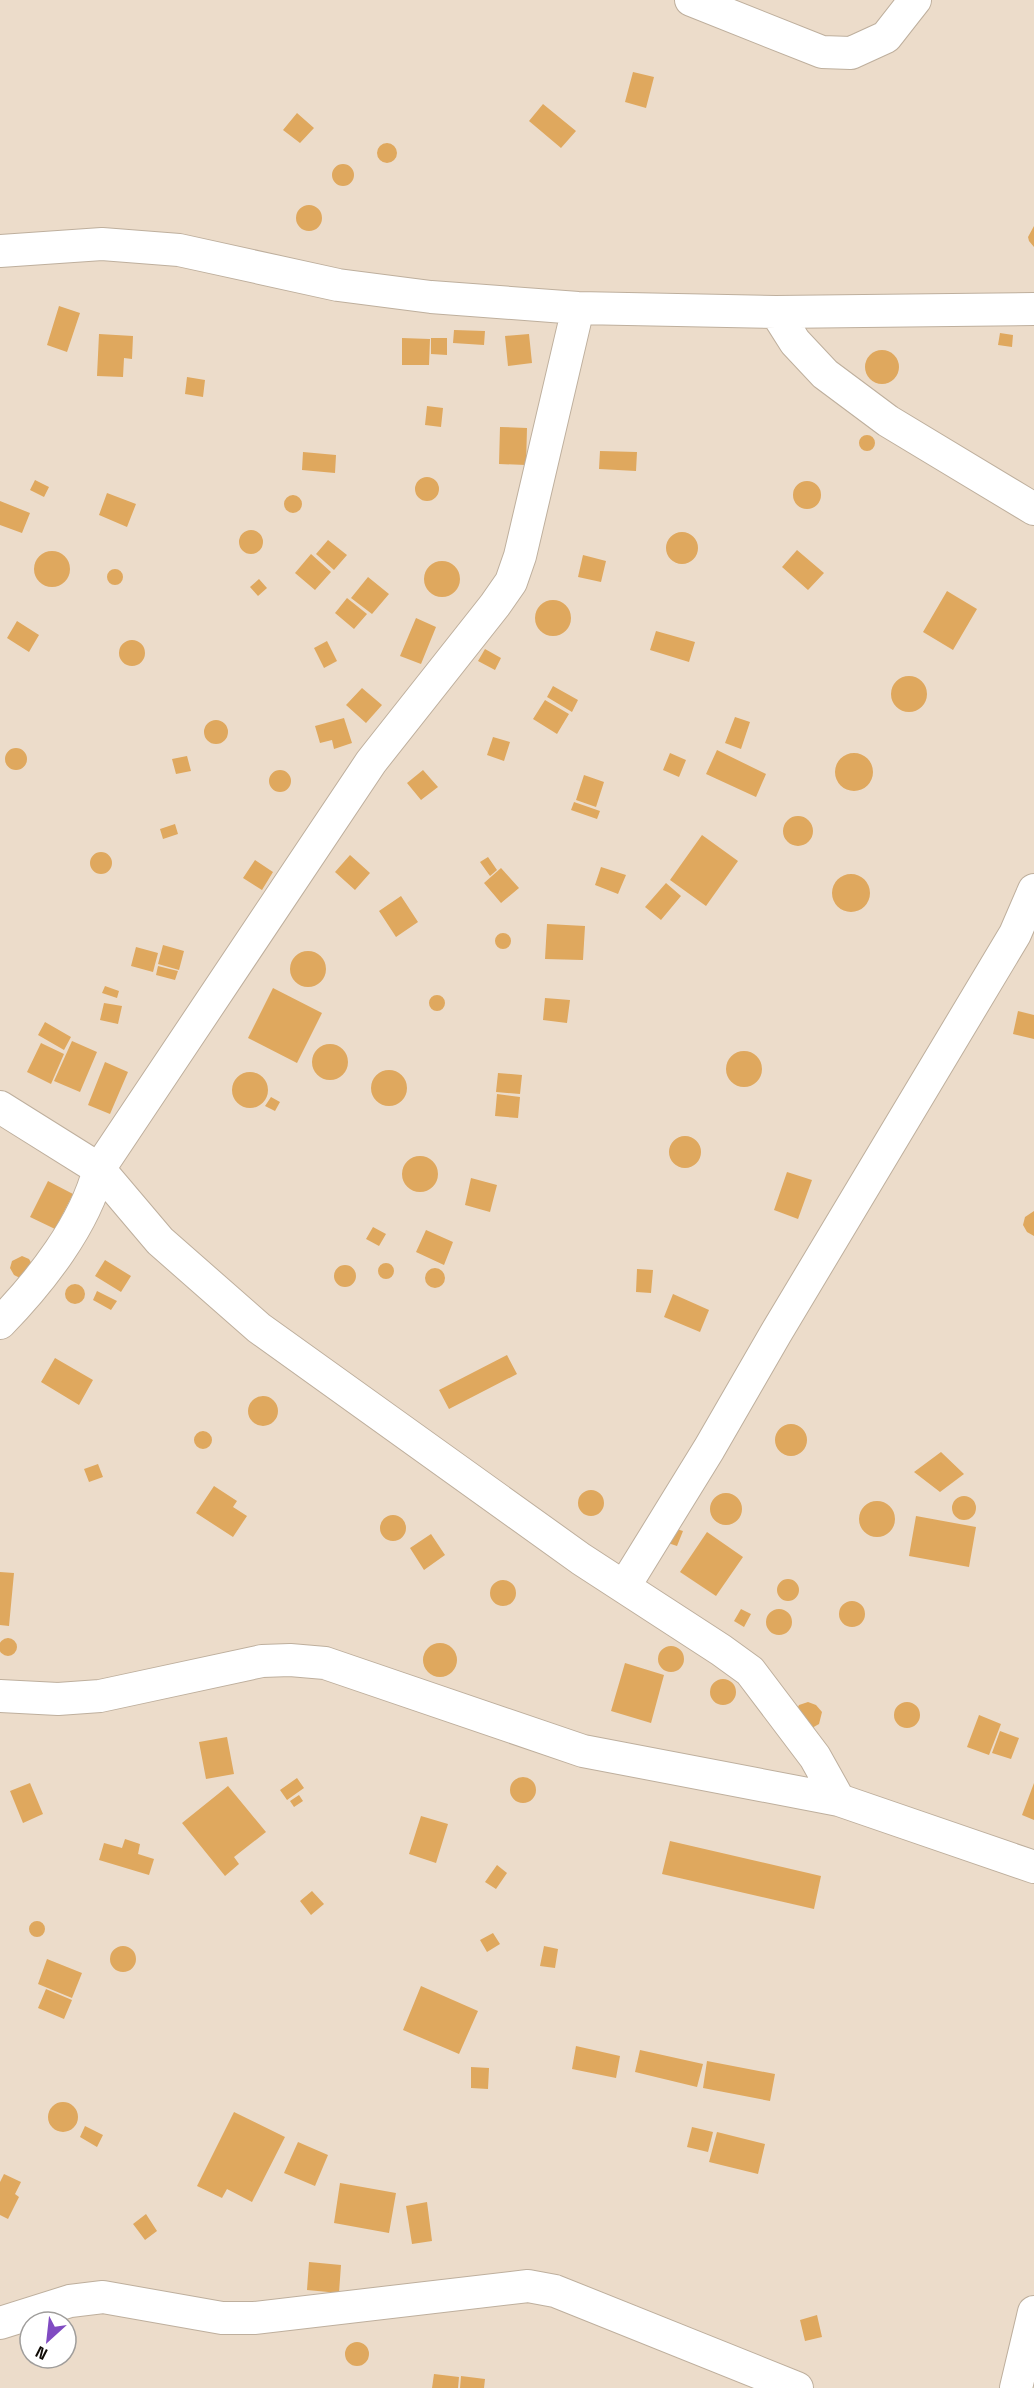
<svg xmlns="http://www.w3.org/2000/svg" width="1034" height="2388" font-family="'Space Grotesk',sans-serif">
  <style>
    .building { fill: #dfa85e }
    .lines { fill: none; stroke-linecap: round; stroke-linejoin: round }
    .street-casing { stroke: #beaf9d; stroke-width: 34 }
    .street { stroke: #fff; stroke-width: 32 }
  </style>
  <rect width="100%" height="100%" fill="#ecdcca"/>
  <path class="building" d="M633 72 654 77 646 108 625 102Z
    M543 104 576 131 561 148 529 121Z
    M297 113 314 128 300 143 283 130Z
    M377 153a10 10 0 1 1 20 0a10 10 0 1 1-20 0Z
    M332 175a11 11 0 1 1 22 0a11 11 0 1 1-22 0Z
    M296 218a13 13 0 1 1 26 0a13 13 0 1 1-26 0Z
    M1034 226V247L1029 241 1028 237Z
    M59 306 80 313 67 352 47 345Z
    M454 330 485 331 484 345 453 343Z
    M1000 333 1013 335 1012 347 998 345Z
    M99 334 133 336 132 359 124 358 123 377 97 376Z
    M529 334 532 363 508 366 505 336Z
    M402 338 430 339 429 365H402Z
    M431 338H447V355L431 354Z
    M865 367a17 17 0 1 1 34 0a17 17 0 1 1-34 0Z
    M187 377 205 380 203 397 185 394Z
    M427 406 443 408 441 427 425 425Z
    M500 427 527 428 526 465 499 464Z
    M859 443a8 8 0 1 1 16 0a8 8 0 1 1-16 0Z
    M600 451 637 452 636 471 599 469Z
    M303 452 336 455 335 473 302 470Z
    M415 489a12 12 0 1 1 24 0a12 12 0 1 1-24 0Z
    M35 480 49 487 44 497 30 490Z
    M793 495a14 14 0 1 1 28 0a14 14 0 1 1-28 0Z
    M107 493 136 504 127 527 99 515Z
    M284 504a9 9 0 1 1 18 0a9 9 0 1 1-18 0Z
    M0 501 30 513 22 533 0 525Z
    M239 542a12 12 0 1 1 24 0a12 12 0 1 1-24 0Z
    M666 548a16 16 0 1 1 32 0a16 16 0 1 1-32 0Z
    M328 540 347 555 334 570 316 554Z
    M797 550 824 573 808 590 782 567Z
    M34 569a18 18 0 1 1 36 0a18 18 0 1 1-36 0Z
    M311 554 331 572 315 590 295 573Z
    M583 555 606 561 601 582 578 577Z
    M424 579a18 18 0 1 1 36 0a18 18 0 1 1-36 0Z
    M107 577a8 8 0 1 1 16 0a8 8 0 1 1-16 0Z
    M368 577 389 594 372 614 351 598Z
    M259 579 267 588 258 596 250 587Z
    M947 591 977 609 953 650 923 632Z
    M347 598 367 614 354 629 335 613Z
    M535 618a18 18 0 1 1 36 0a18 18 0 1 1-36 0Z
    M416 618 436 627 421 664 400 656Z
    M17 621 39 635 29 652 7 638Z
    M656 631 695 642 689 662 650 650Z
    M119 653a13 13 0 1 1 26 0a13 13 0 1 1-26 0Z
    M327 641 337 661 324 668 314 648Z
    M485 649 501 658 495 670 478 661Z
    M891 694a18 18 0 1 1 36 0a18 18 0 1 1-36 0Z
    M553 686 578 700 572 712 547 697Z
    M362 688 382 705 366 723 346 705Z
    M545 700 569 714 557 734 533 719Z
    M735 717 750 722 741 749 725 743Z
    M344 718 352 743 334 749 332 740 320 743 315 726Z
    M204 732a12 12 0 1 1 24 0a12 12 0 1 1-24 0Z
    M493 737 510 742 504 761 487 755Z
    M5 759a11 11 0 1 1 22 0a11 11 0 1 1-22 0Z
    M717 750 766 774 756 797 706 774Z
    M670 753 686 760 679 777 663 770Z
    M835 772a19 19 0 1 1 38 0a19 19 0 1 1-38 0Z
    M187 756 191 771 176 774 172 759Z
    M423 770 438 787 421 800 407 783Z
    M269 781a11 11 0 1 1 22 0a11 11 0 1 1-22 0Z
    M584 775 604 782 596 807 576 800Z
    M574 802 600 811 597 819 571 810Z
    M783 831a15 15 0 1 1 30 0a15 15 0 1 1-30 0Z
    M175 824 178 834 163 839 160 829Z
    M702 835 738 861 706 906 670 880Z
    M90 863a11 11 0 1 1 22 0a11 11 0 1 1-22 0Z
    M350 855 370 873 355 890 335 872Z
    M488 857 497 870 490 876 480 862Z
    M255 860 273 872 262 890 243 878Z
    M601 867 626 875 618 894 595 885Z
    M501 868 519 888 501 903 484 883Z
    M832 893a19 19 0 1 1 38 0a19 19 0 1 1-38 0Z
    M666 883 681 896 661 920 645 907Z
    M401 896 418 922 396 937 379 911Z
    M547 924 585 926 583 960 545 959Z
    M495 941a8 8 0 1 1 16 0a8 8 0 1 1-16 0Z
    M163 945 184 951 179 970 158 964Z
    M136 947 158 953 153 972 131 966Z
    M290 969a18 18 0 1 1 36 0a18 18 0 1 1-36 0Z
    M158 966 178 971 175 980 156 975Z
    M105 986 119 991 117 998 102 993Z
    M273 988 322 1013 297 1063 248 1038Z
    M429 1003a8 8 0 1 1 16 0a8 8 0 1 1-16 0Z
    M545 998 570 1000 567 1023 543 1020Z
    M104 1003 122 1006 118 1024 100 1020Z
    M1018 1011 1034 1015V1039L1013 1034Z
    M45 1022 71 1037 64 1050 38 1035Z
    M72 1041 97 1052 80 1092 54 1081Z
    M41 1043 64 1054 51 1084 27 1072Z
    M312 1062a18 18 0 1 1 36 0a18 18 0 1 1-36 0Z
    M726 1069a18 18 0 1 1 36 0a18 18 0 1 1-36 0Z
    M105 1062 128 1072 110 1114 88 1105Z
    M371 1088a18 18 0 1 1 36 0a18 18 0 1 1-36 0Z
    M232 1090a18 18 0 1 1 36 0a18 18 0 1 1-36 0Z
    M498 1073 522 1075 520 1094 496 1092Z
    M497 1094 520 1097 518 1118 495 1116Z
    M271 1097 280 1102 275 1111 265 1106Z
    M669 1152a16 16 0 1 1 32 0a16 16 0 1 1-32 0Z
    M402 1174a18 18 0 1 1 36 0a18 18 0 1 1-36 0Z
    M787 1172 812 1180 798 1219 774 1210Z
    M471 1178 497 1185 490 1212 465 1205Z
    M48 1181 73 1194 55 1229 30 1217Z
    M1034 1211V1236L1027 1232 1023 1225 1025 1217Z
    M373 1227 386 1234 379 1246 366 1239Z
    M426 1230 453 1242 444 1265 416 1252Z
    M22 1256 29 1259 33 1266 20 1278 14 1275 10 1268 12 1261Z
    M105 1260 131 1276 121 1292 95 1276Z
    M378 1271a8 8 0 1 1 16 0a8 8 0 1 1-16 0Z
    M334 1276a11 11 0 1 1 22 0a11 11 0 1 1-22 0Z
    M425 1278a10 10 0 1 1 20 0a10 10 0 1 1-20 0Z
    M637 1269 653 1270 651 1293 636 1292Z
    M65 1294a10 10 0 1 1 20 0a10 10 0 1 1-20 0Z
    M97 1291 117 1301 111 1310 93 1300Z
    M673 1294 709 1310 700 1332 664 1317Z
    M507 1355 517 1374 449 1409 439 1390Z
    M55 1358 93 1380 79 1405 41 1382Z
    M248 1411a15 15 0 1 1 30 0a15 15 0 1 1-30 0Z
    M775 1440a16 16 0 1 1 32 0a16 16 0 1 1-32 0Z
    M194 1440a9 9 0 1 1 18 0a9 9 0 1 1-18 0Z
    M941 1452 964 1474 940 1492 914 1472Z
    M98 1464 103 1477 89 1482 84 1469Z
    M214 1486 237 1501 233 1507 247 1516 233 1537 196 1513Z
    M578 1503a13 13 0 1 1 26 0a13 13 0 1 1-26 0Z
    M710 1509a16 16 0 1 1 32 0a16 16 0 1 1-32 0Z
    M952 1508a12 12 0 1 1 24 0a12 12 0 1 1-24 0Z
    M859 1519a18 18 0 1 1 36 0a18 18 0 1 1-36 0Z
    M380 1528a13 13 0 1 1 26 0a13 13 0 1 1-26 0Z
    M916 1516 976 1527 969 1567 909 1556Z
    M670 1527 683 1531 677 1546 665 1542Z
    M707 1532 743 1557 716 1596 680 1572Z
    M431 1534 445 1555 424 1570 410 1548Z
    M0 1572 14 1573 9 1626 0 1625Z
    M777 1590a11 11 0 1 1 22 0a11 11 0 1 1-22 0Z
    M490 1593a13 13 0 1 1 26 0a13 13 0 1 1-26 0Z
    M839 1614a13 13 0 1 1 26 0a13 13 0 1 1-26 0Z
    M766 1622a13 13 0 1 1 26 0a13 13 0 1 1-26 0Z
    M741 1609 751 1614 744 1627 734 1621Z
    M-1 1647a9 9 0 1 1 18 0a9 9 0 1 1-18 0Z
    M423 1660a17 17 0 1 1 34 0a17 17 0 1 1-34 0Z
    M658 1659a13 13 0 1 1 26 0a13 13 0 1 1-26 0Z
    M625 1663 664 1675 651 1723 611 1711Z
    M710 1692a13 13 0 1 1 26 0a13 13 0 1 1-26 0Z
    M894 1715a13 13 0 1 1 26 0a13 13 0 1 1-26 0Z
    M808 1702 816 1705 822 1712 819 1724 812 1728 797 1709 799 1705Z
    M979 1715 1001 1724 989 1755 967 1747Z
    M1000 1731 1019 1738 1011 1759 992 1753Z
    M227 1737 234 1774 206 1779 199 1742Z
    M510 1790a13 13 0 1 1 26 0a13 13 0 1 1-26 0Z
    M297 1778 304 1788 287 1800 280 1790Z
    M30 1783 43 1814 23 1823 10 1791Z
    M1034 1783V1820L1022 1815Z
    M228 1786 266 1832 234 1857 239 1864 225 1876 182 1823Z
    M299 1795 303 1801 294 1807 290 1801Z
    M421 1816 448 1824 436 1863 409 1854Z
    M125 1839 140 1844 138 1854 154 1859 149 1875 99 1860 104 1843 122 1848Z
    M670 1841 821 1876 814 1909 662 1874Z
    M497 1865 507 1873 496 1889 485 1882Z
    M312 1891 324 1904 311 1915 300 1901Z
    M29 1929a8 8 0 1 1 16 0a8 8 0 1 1-16 0Z
    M493 1933 500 1944 487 1952 480 1940Z
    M110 1959a13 13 0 1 1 26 0a13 13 0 1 1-26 0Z
    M544 1946 558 1949 555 1968 540 1966Z
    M47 1959 82 1973 72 1998 38 1984Z
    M421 1986 478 2011 459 2054 403 2030Z
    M46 1989 72 2000 64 2019 38 2008Z
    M576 2046 620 2056 616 2078 572 2069Z
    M640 2050 703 2064 697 2087 635 2072Z
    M707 2061 775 2074 770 2101 703 2088Z
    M471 2067 489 2068 488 2089 471 2088Z
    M48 2117a15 15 0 1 1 30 0a15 15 0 1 1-30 0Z
    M234 2112 285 2137 252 2202 227 2189 222 2198 197 2186Z
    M85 2126 103 2135 97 2147 80 2137Z
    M692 2127 713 2132 708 2152 687 2147Z
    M717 2132 765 2144 758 2174 709 2162Z
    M298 2142 328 2155 315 2186 284 2173Z
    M4 2174 21 2182 15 2194 19 2197 8 2219 0 2215V2182Z
    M340 2183 396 2193 389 2233 334 2223Z
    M427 2202 432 2241 412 2244 406 2206Z
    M146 2214 157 2231 145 2240 133 2224Z
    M309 2262 341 2265 339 2293 307 2290Z
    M817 2315 822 2337 805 2341 800 2320Z
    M345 2354a12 12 0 1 1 24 0a12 12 0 1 1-24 0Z
    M434 2374 459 2377 458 2388H432Z
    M461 2376 485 2379 484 2388H460Z"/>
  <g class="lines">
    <g class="street-casing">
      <path id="street" d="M691 0 822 52 851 53 886 37 915 0
        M0 251 102 244 179 250 338 285 431 297 578 308 776 312 1034 309
        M776 312 795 342 825 374 888 421 1034 509
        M0 1107 99 1169 160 1241 259 1328 581 1559 721 1650 750 1671 815 1757 839 1800
        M0 1323C40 1282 85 1225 99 1169L371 762 495 605 511 582 520 556 578 308
        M624 1587 709 1449 776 1333 1015 934 1034 890
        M0 1696 58 1699 100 1696 262 1661 290 1660 325 1663 583 1751 839 1800 1034 1867
        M0 2323 70 2301 103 2297 222 2318H254L528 2286 555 2291 797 2388
        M1016 2388 1034 2312"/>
    </g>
    <use href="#street" class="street"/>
  </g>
  <g transform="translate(48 2340) rotate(207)"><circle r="28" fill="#ffffff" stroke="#9f9d9b" stroke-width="1.5"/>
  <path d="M0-4.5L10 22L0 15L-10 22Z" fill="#804bc2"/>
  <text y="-9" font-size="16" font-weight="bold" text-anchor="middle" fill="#100b06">N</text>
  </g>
</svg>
